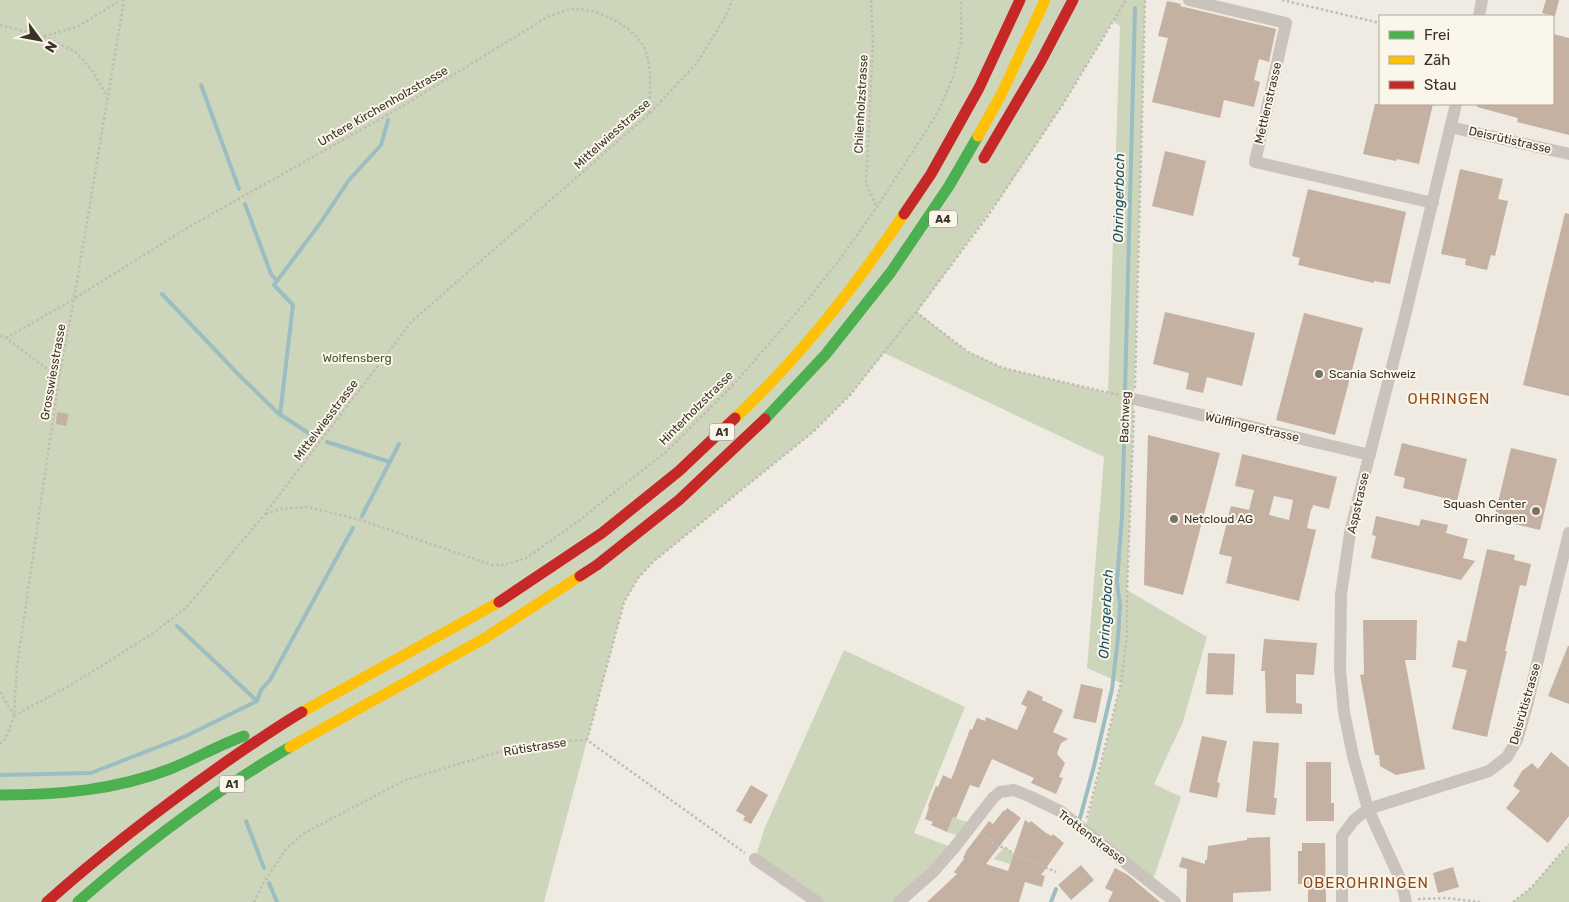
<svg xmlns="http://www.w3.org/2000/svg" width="1569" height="902" font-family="Rubik,sans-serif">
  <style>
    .green { fill: #cdd6bb; fill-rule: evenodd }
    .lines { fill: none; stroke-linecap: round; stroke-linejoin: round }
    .stream { stroke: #9cbdc2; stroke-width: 4 }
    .building { fill: #c4b1a2; fill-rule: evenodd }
    .path { stroke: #c1bcb4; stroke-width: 2.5; stroke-dasharray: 2.5 2.5; stroke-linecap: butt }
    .street { stroke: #c9c3bb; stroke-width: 12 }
    .fast { stroke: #4caf50; stroke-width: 11 }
    .slow { stroke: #ffc107; stroke-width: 11 }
    .jam { stroke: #c62828; stroke-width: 11 }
    .poi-dot { fill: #797269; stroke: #fbf6ea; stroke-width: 2 }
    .labels { text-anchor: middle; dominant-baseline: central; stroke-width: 4; stroke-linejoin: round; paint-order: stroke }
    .shield { fill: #fbf6ea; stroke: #746c62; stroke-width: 1 }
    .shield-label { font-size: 11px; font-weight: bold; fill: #3a3128 }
    .street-label { font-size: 12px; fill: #3a3128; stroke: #fbf6ea }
    .park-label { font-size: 12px; fill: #415a2a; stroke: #fbf6ea }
    .poi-label { font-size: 12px; fill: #3a3128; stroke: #fbf6ea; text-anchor: start }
    .water-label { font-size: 14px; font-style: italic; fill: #1a505f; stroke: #fbf6ea }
    .quarter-label { font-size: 15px; letter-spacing: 1px; fill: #90491b; stroke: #fbf6ea }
  </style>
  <rect width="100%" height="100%" fill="#efebe2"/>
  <path class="green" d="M0 0H1145L1134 399 1127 590 1207 637 1183 722 1154 784 1181 797 1152 883 1085 830 1121 683 1087 668 1104 457 884 353 850 395 814 431 654 561 638 578 624 602 544 902H0ZM1113 21 1120 26 1108 393 1003 368 968 352 917 312 1010 184 1063 104Z
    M844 650 965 707 914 833 954 848 899 902H817L755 859 765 827Z
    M953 817 967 822 959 836 947 832Z
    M1569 844V902H1513L1531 888Z
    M1004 847 1014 854 1010 864 994 859Z"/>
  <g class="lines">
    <path class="stream" d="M201 85 239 189
      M245 204 271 274 277 281
      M162 294 238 374 278 413 316 438
      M1125 390 1135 8
      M280 415 293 305 274 285 321 222 349 180 381 145 388 120
      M327 442 390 462
      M362 516 399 444
      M257 701 261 690 270 680 353 528
      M0 775 91 773 186 736 257 701 177 626
      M1080 818 1094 766 1112 689 1118 638 1120 606 1117 582 1122 516 1125 408
      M246 821 264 868
      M269 883 277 902
      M1051 902 1056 889"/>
  </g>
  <path class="building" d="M1546 0H1559L1555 16 1542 13Z
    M1167 1 1181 4 1180 6 1276 29 1269 62 1259 59 1254 80 1260 82 1254 107 1224 100 1220 118 1152 102 1168 38 1158 36Z
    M1553 34 1569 38V135L1517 122 1518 118 1477 107V104H1553Z
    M1375 104H1433L1419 164 1397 159 1396 161 1363 154Z
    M1165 151 1206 161 1193 216 1152 206Z
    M1460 169 1503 179 1498 199 1508 201 1495 256 1491 255 1487 270 1465 265 1466 259 1441 254Z
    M1308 189 1406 212 1390 284 1374 281V283L1298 265 1300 258 1292 256Z
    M1565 213 1569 214V396L1523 385Z
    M1165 312 1255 333 1242 386 1207 377 1203 393 1186 389 1189 373 1153 364Z
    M1304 313 1363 328 1335 435 1276 420Z
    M57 412 69 414 66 426 56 424Z
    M1148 435 1220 453 1183 595 1144 585Z
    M1402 443 1467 459 1457 501 1403 488 1405 478 1394 475Z
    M1511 448 1557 459 1540 530 1494 519Z
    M1242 454 1337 477 1329 509 1313 505 1312 509H1311L1307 528 1316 530 1299 601 1226 583 1232 557 1219 554 1231 506 1249 510 1254 490 1235 486ZM1274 496 1293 500 1289 520 1269 515Z
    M1376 516 1419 526 1421 519 1448 525 1446 533 1468 539 1463 558 1475 561 1461 580 1371 558 1376 536 1372 535Z
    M1487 549 1515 555 1514 560 1531 564 1526 586 1520 585 1505 651H1507L1487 737 1452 729 1467 670 1452 667 1458 640 1466 642Z
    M1363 620H1417L1416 660H1405L1425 769 1396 775 1380 766 1379 755H1375L1360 675 1364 674Z
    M1264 639 1317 643 1314 675 1296 674V703L1302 704V714L1266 713 1265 671H1261Z
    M1568 646H1569V704L1548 696Z
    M1208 653 1235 654 1233 695 1206 694Z
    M1081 684 1103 689 1096 723 1073 718Z
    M1028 690 1043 697 1042 700 1063 710 1053 732 1068 739 1061 743 1057 754 1065 763 1059 777 1063 778 1056 794 1031 783 1034 778 992 759 979 788 970 785 956 818 953 817 947 832 931 825 933 822 925 819 929 807 928 806 936 786 938 787 943 775 951 779 953 775 970 729 972 730 977 718 985 721 986 717 1017 730 1027 707 1021 704Z
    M1202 736 1227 741 1217 782 1220 783 1217 798 1189 792Z
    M1253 741 1279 743 1274 798H1277L1275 815 1246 812Z
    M1551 752 1569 767V816L1548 843 1506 808 1520 791 1513 786 1522 771 1532 763 1538 769Z
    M1306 762H1331V803H1334V821H1306Z
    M751 785 768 795 751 824 743 820 745 816 736 811Z
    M1007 808 1021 818 986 864 1008 871 1025 820 1029 823 1031 821 1046 833 1052 836 1053 834 1064 843 1041 875 1045 876 1042 887 1025 882 1019 902H927L957 874 954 872 964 859 963 858 967 850 989 821 993 824 1004 810 1005 811Z
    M1270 837 1271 891 1233 893V902H1186L1187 869 1179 867 1182 857 1205 864V860H1207L1208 846 1247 840V838Z
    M1302 843H1325L1326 902H1308V884H1298V851H1302Z
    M1081 865 1094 880 1071 900 1058 885Z
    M1453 867 1459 887 1438 893 1433 873Z
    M1115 868 1128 875 1160 902H1108L1113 892 1105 888Z"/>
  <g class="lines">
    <path class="path" d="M871 0 873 43 866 183 877 207
      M1282 0 1380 23
      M0 25 43 36 76 52 93 72 106 95
      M44 36 77 27 121 0
      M916 312 968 352 1003 368 1123 396
      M0 336 6 338 59 378
      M6 338 74 299 187 228 398 109 549 16C557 14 567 9 576 9 599 9 638 28 646 52 652 72 650 93 649 114
      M1135 388 1145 0
      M266 514 280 509 307 507 358 519 492 565H504L526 558 573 525 667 451 734 384 809 298 840 259 877 207 938 112 953 77 961 42V0
      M0 692 13 714
      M14 716 76 682 152 634 186 608 264 515 412 321 649 114 697 63 726 16 732 0
      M587 740 624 602 638 578 654 561 814 431 850 395 916 312 987 217 1063 104 1126 0
      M0 744 6 738 14 716 17 666 59 378 74 299 124 0
      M1087 818 1121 683 1127 634V590L1134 411
      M980 833 999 847H1004L1014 854 1056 872
      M1415 880 1425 878
      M1418 899 1446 898 1480 902
      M254 902 262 885 286 849 303 834 405 780 499 752 562 741 587 740 745 853
      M1513 902 1531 888 1569 844"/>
    <path class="street" d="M1189 0 1286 23 1255 162 1433 203
      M1479 16 1482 0
      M1450 127 1569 154
      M1134 399 1370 455
      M755 859 817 902
      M899 902 933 872 954 848 993 798 1000 792 1014 790 1031 797 1060 811 1175 902
      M1342 902V836L1354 820 1368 809 1489 771 1507 757 1517 740 1526 709 1569 533
      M1406 902 1402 883 1368 809 1353 756 1344 712 1340 668 1341 595 1350 533 1358 500 1404 320 1456 104"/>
    <path class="fast" d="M765 419 826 354 891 272 949 186 978 136
      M0 795C58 795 116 790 170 769 195 759 219 745 244 736
      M78 902C144 844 214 792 290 747"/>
    <path class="slow" d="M978 136 1001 95 1045 0
      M735 418C799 358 855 287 904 214
      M302 712 499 602
      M290 747 485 638 580 576"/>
    <path class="jam" d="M984 158 1041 61 1073 0
      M904 214 931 174 979 88 1020 0
      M580 576 597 565 679 500 765 419
      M499 602 602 533 679 471 735 418
      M47 902C103 852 162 807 223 764 249 746 275 728 302 712"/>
  </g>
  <g class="poi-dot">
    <circle cx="1319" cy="374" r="5"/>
    <circle cx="1536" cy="511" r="5"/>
    <circle cx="1174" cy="519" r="5"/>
  </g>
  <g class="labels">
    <g class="shield">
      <rect x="929" y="210.5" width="28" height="17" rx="4"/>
      <rect x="709.5" y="423.5" width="25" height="17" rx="4"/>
      <rect x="219.5" y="775.5" width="25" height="17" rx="4"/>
    </g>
    <g class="shield-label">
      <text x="943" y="219">A4</text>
      <text x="722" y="432">A1</text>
      <text x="232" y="784">A1</text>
    </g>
    <g class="street-label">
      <text transform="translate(1268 103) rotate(-77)">Mettlenstrasse</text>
      <text transform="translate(861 104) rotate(-87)">Chilenholzstrasse</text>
      <text transform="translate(383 106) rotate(-30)">Untere Kirchenholzstrasse</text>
      <text transform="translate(612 134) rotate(-42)">Mittelwiesstrasse</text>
      <text transform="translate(1510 140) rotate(13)">Deisrütistrasse</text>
      <text transform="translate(53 372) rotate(-80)">Grosswiesstrasse</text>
      <text transform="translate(696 408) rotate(-45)">Hinterholzstrasse</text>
      <text transform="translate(1125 417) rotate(-88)">Bachweg</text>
      <text transform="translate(326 420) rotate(-53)">Mittelwiesstrasse</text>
      <text transform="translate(1252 427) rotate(13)">Wülflingerstrasse</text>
      <text transform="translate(1358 503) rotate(-77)">Aspstrasse</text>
      <text transform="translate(1525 704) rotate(-74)">Deisrütistrasse</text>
      <text transform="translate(535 747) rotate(-9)">Rütistrasse</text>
      <text transform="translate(1092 837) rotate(37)">Trottenstrasse</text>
    </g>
    <g class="park-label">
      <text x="357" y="358">Wolfensberg</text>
    </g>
    <g class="poi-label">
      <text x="1329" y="374">Scania Schweiz</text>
      <text x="1526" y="504" text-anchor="end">Squash Center<tspan x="1526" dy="14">Ohringen</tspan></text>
      <text x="1184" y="519">Netcloud AG</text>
    </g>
    <g class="water-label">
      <text transform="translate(1119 198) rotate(-89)">Ohringerbach</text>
      <text transform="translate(1106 614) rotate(-87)">Ohringerbach</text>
    </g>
    <g class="quarter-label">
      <text x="1449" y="399">OHRINGEN</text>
      <text x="1366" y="883">OBEROHRINGEN</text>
    </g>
  </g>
  <rect x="1379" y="15" width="175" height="90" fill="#fbf6ea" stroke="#aea79c"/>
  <rect x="1389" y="31" width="25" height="8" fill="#4caf50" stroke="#aea79c"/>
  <text x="1424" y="40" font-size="15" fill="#3a3128">Frei</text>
  <rect x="1389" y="56" width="25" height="8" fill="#ffc107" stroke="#aea79c"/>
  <text x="1424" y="65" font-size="15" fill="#3a3128">Zäh</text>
  <rect x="1389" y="81" width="25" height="8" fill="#c62828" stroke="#aea79c"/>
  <text x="1424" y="90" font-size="15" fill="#3a3128">Stau</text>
  <g transform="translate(40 40) rotate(122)" stroke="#fbf6ea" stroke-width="4" paint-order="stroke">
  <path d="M0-4L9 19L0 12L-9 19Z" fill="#3a3128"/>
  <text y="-8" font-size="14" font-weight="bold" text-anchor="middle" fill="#3a3128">N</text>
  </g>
</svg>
